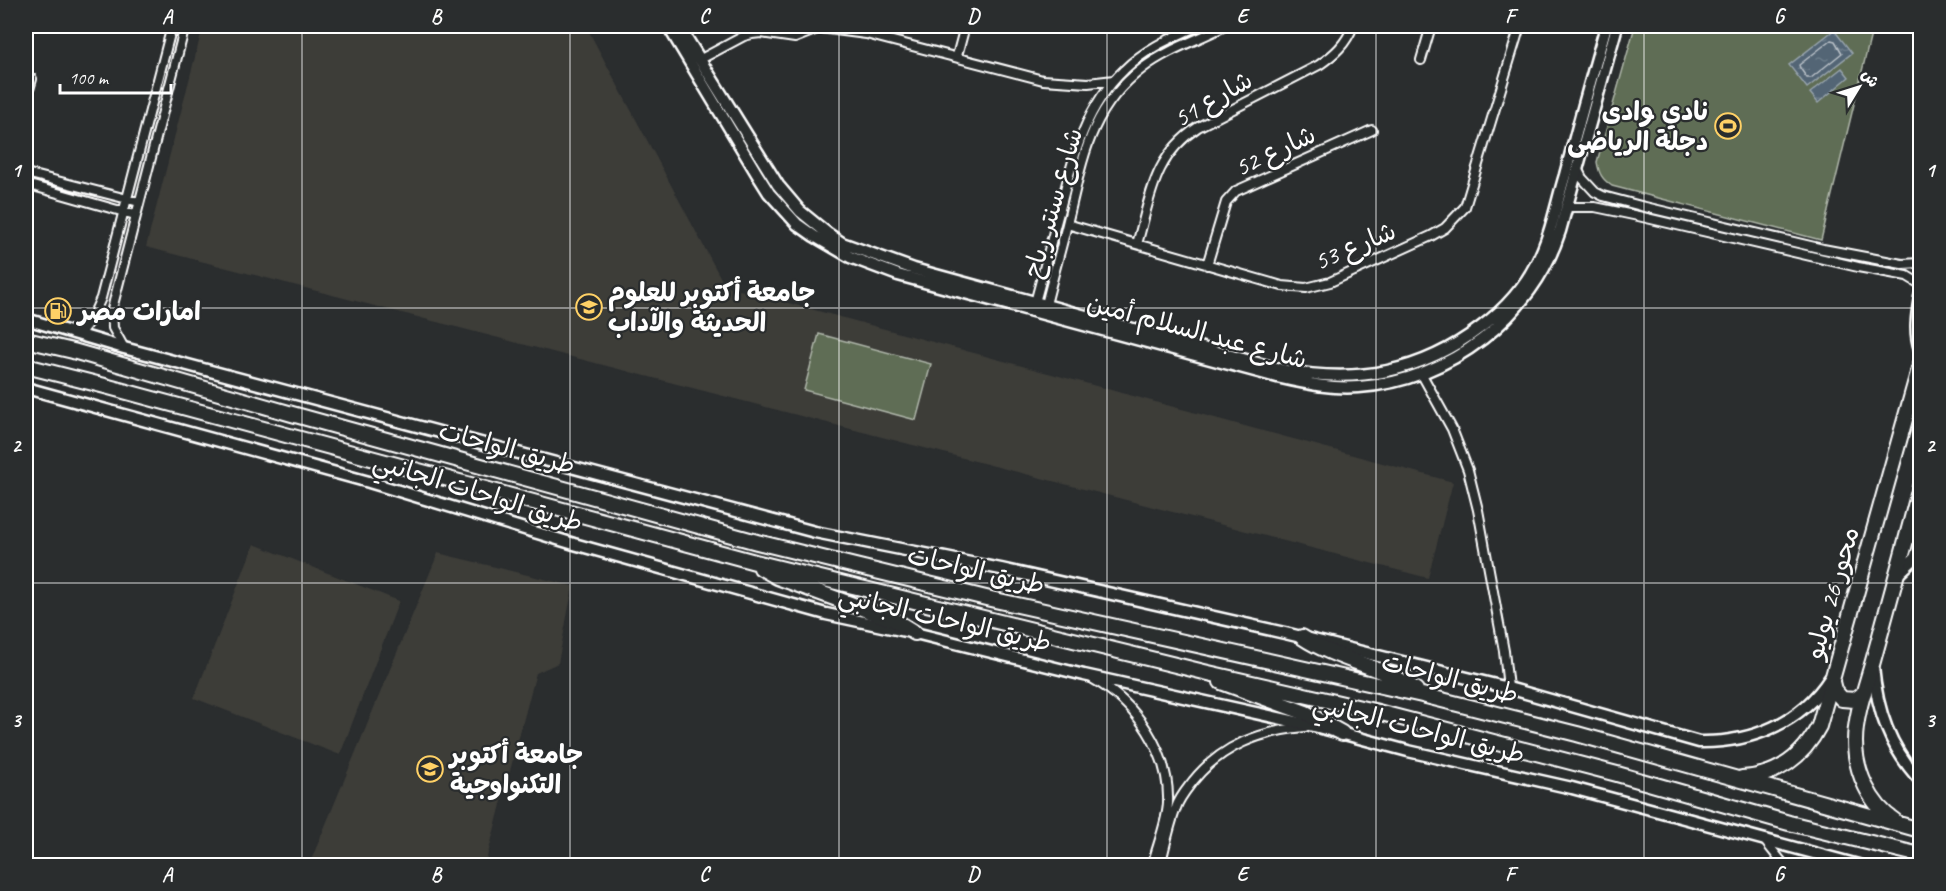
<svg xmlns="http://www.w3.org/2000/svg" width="1946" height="891" font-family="Caveat,'Playpen Sans Arabic',sans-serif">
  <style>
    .built { fill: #3c3c38 }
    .garden { fill: #5f6d54; stroke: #afb6aa; stroke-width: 1.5 }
    .water { fill: url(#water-ripples); stroke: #97a3ac; stroke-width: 1.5 }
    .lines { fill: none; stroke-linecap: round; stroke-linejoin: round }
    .shore { stroke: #bac1c8; stroke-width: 1.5 }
    .street-casing { stroke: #fff; stroke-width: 12 }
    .secondary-casing { stroke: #fff; stroke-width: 15 }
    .highway-casing { stroke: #fff; stroke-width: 18 }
    .street { stroke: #2a2d2e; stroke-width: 8 }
    .secondary { stroke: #2a2d2e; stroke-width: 10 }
    .highway { stroke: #2a2d2e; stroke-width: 14 }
    .grid { fill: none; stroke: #fff; stroke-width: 1.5; stroke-opacity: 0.55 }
    .labels { text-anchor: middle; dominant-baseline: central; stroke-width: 4.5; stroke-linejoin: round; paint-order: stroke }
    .street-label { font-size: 26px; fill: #fff; stroke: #2a2d2e }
    .poi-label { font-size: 26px; font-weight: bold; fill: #fff; stroke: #2a2d2e; text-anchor: start }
    .neatline { fill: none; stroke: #fff; stroke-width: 2 }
    .grid-label { font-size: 20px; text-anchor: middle; font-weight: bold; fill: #fff }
  </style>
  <defs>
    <pattern id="water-ripples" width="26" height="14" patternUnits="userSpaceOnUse" patternTransform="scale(1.5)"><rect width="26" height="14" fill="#526575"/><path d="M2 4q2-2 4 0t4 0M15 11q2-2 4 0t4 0" fill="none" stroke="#6c7c8a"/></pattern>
  </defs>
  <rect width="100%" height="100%" fill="#2a2d2e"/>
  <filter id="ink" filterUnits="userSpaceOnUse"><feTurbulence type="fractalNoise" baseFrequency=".0167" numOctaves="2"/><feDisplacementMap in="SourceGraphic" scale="12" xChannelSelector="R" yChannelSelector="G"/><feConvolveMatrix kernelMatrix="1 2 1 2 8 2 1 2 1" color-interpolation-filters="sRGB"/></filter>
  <g filter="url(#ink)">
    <path class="built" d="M203 26H586L725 286 1453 482 1428 578 146 247Z
      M254 544 399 601 340 755 194 698Z
      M438 553 573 586 558 663 536 673 485 865H309Z"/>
    <path class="garden" d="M1635 26H1873L1821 240 1612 186C1602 179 1599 174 1597 162Z
      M819 334 931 364 916 420 804 390Z"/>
    <path class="water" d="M1834 30 1852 53 1807 88 1789 65Z
      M1842 68 1849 77 1818 103 1810 93Z"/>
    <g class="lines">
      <path class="shore" d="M1831 40 1835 41 1842 53 1811 78H1807L1800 68 1799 65Z"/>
      <g class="street-casing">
        <path id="street" d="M957 56 965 26
          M699 60 744 36 752 34 761 33 795 38 820 28 866 34 1043 80 1088 83 1114 80
          M1421 60 1431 26
          M26 100 32 79
          M1578 170 1582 178 1595 192 1603 196 1641 206 1823 249 1902 264 1920 263
          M26 173 139 202
          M26 184 135 215
          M1566 207H1595L1638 216 1858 267 1907 276 1920 284
          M1067 224 1282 286 1306 288 1330 282 1431 236 1445 228 1465 207 1520 26
          M1137 244C1151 196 1153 157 1198 127L1319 65C1335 54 1346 44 1353 26
          M1207 265 1226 202 1236 191 1372 130
          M1034 306C1043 274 1051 241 1060 209 1073 158 1084 108 1124 70 1145 49 1171 38 1198 26
          M1045 309C1052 279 1061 250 1068 220 1083 159 1089 109 1143 68 1168 49 1198 40 1225 26
          M79 334 92 318 101 298 172 26
          M124 348 113 328 112 309 185 26
          M1421 373 1452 429 1468 470 1478 510 1504 651 1508 688
          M1093 679C1136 703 1170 752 1168 803 1167 823 1157 846 1152 866
          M1765 841 1785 866
          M1160 866C1165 847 1169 826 1176 808 1179 798 1187 789 1193 781 1222 745 1261 731 1305 727"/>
      </g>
      <g class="secondary-casing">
        <path id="secondary" d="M668 26 757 174 769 193 797 224 814 236 850 257 898 275 1281 378C1307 384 1333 389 1359 387 1449 381 1533 316 1560 231L1617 26
          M679 26 778 185 800 211 827 233 842 243 914 269 1283 370C1357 384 1421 373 1481 327 1505 309 1524 288 1537 262 1551 235 1556 204 1565 175 1578 125 1592 75 1606 26
          M1920 297C1917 314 1914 332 1920 349
          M26 319 124 348 815 532 1001 569 1289 634 1508 688 1699 742C1751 743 1801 723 1830 678
          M26 388 369 482 574 544 826 614 915 633 1084 675 1314 726 1408 751 1572 788 1862 866
          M1896 576 1915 558 1920 543
          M1873 667C1877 711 1890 748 1920 780"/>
      </g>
      <g class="highway-casing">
        <path id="highway" d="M26 340 73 351 292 414 757 542 986 598 1422 695 1577 734 1920 830
          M26 366 105 386 755 562 1204 672 1374 711 1617 774 1789 823 1920 855
          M761 568 777 577 894 620 915 633
          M1302 637C1338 661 1381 665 1416 690
          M1221 682 1306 713 1342 733
          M1832 682 1834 690 1842 699 1855 700 1864 693
          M1742 778C1777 776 1803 757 1819 726L1920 366
          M1895 821C1870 805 1855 771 1855 742 1855 715 1866 686 1873 661 1889 603 1905 545 1920 487"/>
      </g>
      <use href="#street" class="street"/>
      <use href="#secondary" class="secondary"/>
      <use href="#highway" class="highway"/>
    </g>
  </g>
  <path class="grid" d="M302 26V866M570 26V866M839 26V866M1107 26V866M1376 26V866M1644 26V866M26 308H1920M26 583H1920"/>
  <defs>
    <g id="stadium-ring" transform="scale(1.35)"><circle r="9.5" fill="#2a2d2e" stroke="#ffd166" stroke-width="1.5"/><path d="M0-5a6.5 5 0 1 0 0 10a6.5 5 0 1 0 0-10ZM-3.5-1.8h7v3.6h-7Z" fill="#ffd166"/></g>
    <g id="university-ring" transform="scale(1.35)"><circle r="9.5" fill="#2a2d2e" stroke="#ffd166" stroke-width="1.5"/><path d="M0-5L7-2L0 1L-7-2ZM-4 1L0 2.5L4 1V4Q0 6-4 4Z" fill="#ffd166"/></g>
    <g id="fuel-ring" transform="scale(1.35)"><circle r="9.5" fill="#2a2d2e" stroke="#ffd166" stroke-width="1.5"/><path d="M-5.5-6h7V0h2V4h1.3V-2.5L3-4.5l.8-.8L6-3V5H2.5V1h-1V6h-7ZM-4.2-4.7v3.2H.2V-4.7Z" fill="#ffd166"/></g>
  </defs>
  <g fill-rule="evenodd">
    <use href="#stadium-ring" x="1728" y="126"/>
    <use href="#university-ring" x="589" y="307"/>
    <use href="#fuel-ring" x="58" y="311"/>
    <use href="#university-ring" x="430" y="769"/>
  </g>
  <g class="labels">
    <g class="street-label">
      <text transform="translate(1213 99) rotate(-30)">شارع 51</text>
      <text transform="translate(1275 151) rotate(-25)">شارع 52</text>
      <text transform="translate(1053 203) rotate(-74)">شارع سنتر رباح</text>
      <text transform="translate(1355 246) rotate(-23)">شارع 53</text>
      <text transform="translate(1197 331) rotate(15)">شارع عبد السلام أمين</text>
      <text transform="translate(507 448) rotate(15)">طريق الواحات</text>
      <text transform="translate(478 492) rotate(17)">طريق الواحات الجانبي</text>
      <text transform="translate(976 570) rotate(13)">طريق الواحات</text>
      <text transform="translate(1832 593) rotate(-74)">محور 26 يوليو</text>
      <text transform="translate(945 619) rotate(13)">طريق الواحات الجانبي</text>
      <text transform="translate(1450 678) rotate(14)">طريق الواحات</text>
      <text transform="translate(1419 729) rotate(14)">طريق الواحات الجانبي</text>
    </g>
    <g class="poi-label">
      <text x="1708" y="111" text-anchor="end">نادي وادى<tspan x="1708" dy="30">دجلة الرياضى</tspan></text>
      <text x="608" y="292">جامعة أكتوبر للعلوم<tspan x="608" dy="30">الحديثة والآداب</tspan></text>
      <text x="78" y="311">امارات مصر</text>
      <text x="450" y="754">جامعة أكتوبر<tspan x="450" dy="30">التكنواوجية</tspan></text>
    </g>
  </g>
  <rect width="1946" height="891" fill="none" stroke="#2a2d2e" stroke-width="66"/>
  <g transform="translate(1859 87) rotate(52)" stroke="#2a2d2e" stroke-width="4.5" paint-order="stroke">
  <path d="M0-4.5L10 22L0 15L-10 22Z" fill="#ffffff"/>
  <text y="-9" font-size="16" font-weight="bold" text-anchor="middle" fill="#ffffff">ش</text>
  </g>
  <path d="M60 84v9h111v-9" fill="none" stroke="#ffffff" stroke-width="3"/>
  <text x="69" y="84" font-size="18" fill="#ffffff" stroke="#2a2d2e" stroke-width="4.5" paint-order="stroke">100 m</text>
  <rect x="33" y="33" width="1880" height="825" class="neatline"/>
  <g class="grid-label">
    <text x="167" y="23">A</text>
    <text x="436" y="23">B</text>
    <text x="704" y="23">C</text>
    <text x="973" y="23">D</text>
    <text x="1242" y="23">E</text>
    <text x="1510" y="23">F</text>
    <text x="1779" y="23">G</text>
    <text x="16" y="177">1</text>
    <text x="1930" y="177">1</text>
    <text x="16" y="452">2</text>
    <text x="1930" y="452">2</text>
    <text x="16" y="727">3</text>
    <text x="1930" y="727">3</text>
    <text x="167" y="881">A</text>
    <text x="436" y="881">B</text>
    <text x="704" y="881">C</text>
    <text x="973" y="881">D</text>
    <text x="1242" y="881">E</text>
    <text x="1510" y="881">F</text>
    <text x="1779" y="881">G</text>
  </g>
</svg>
